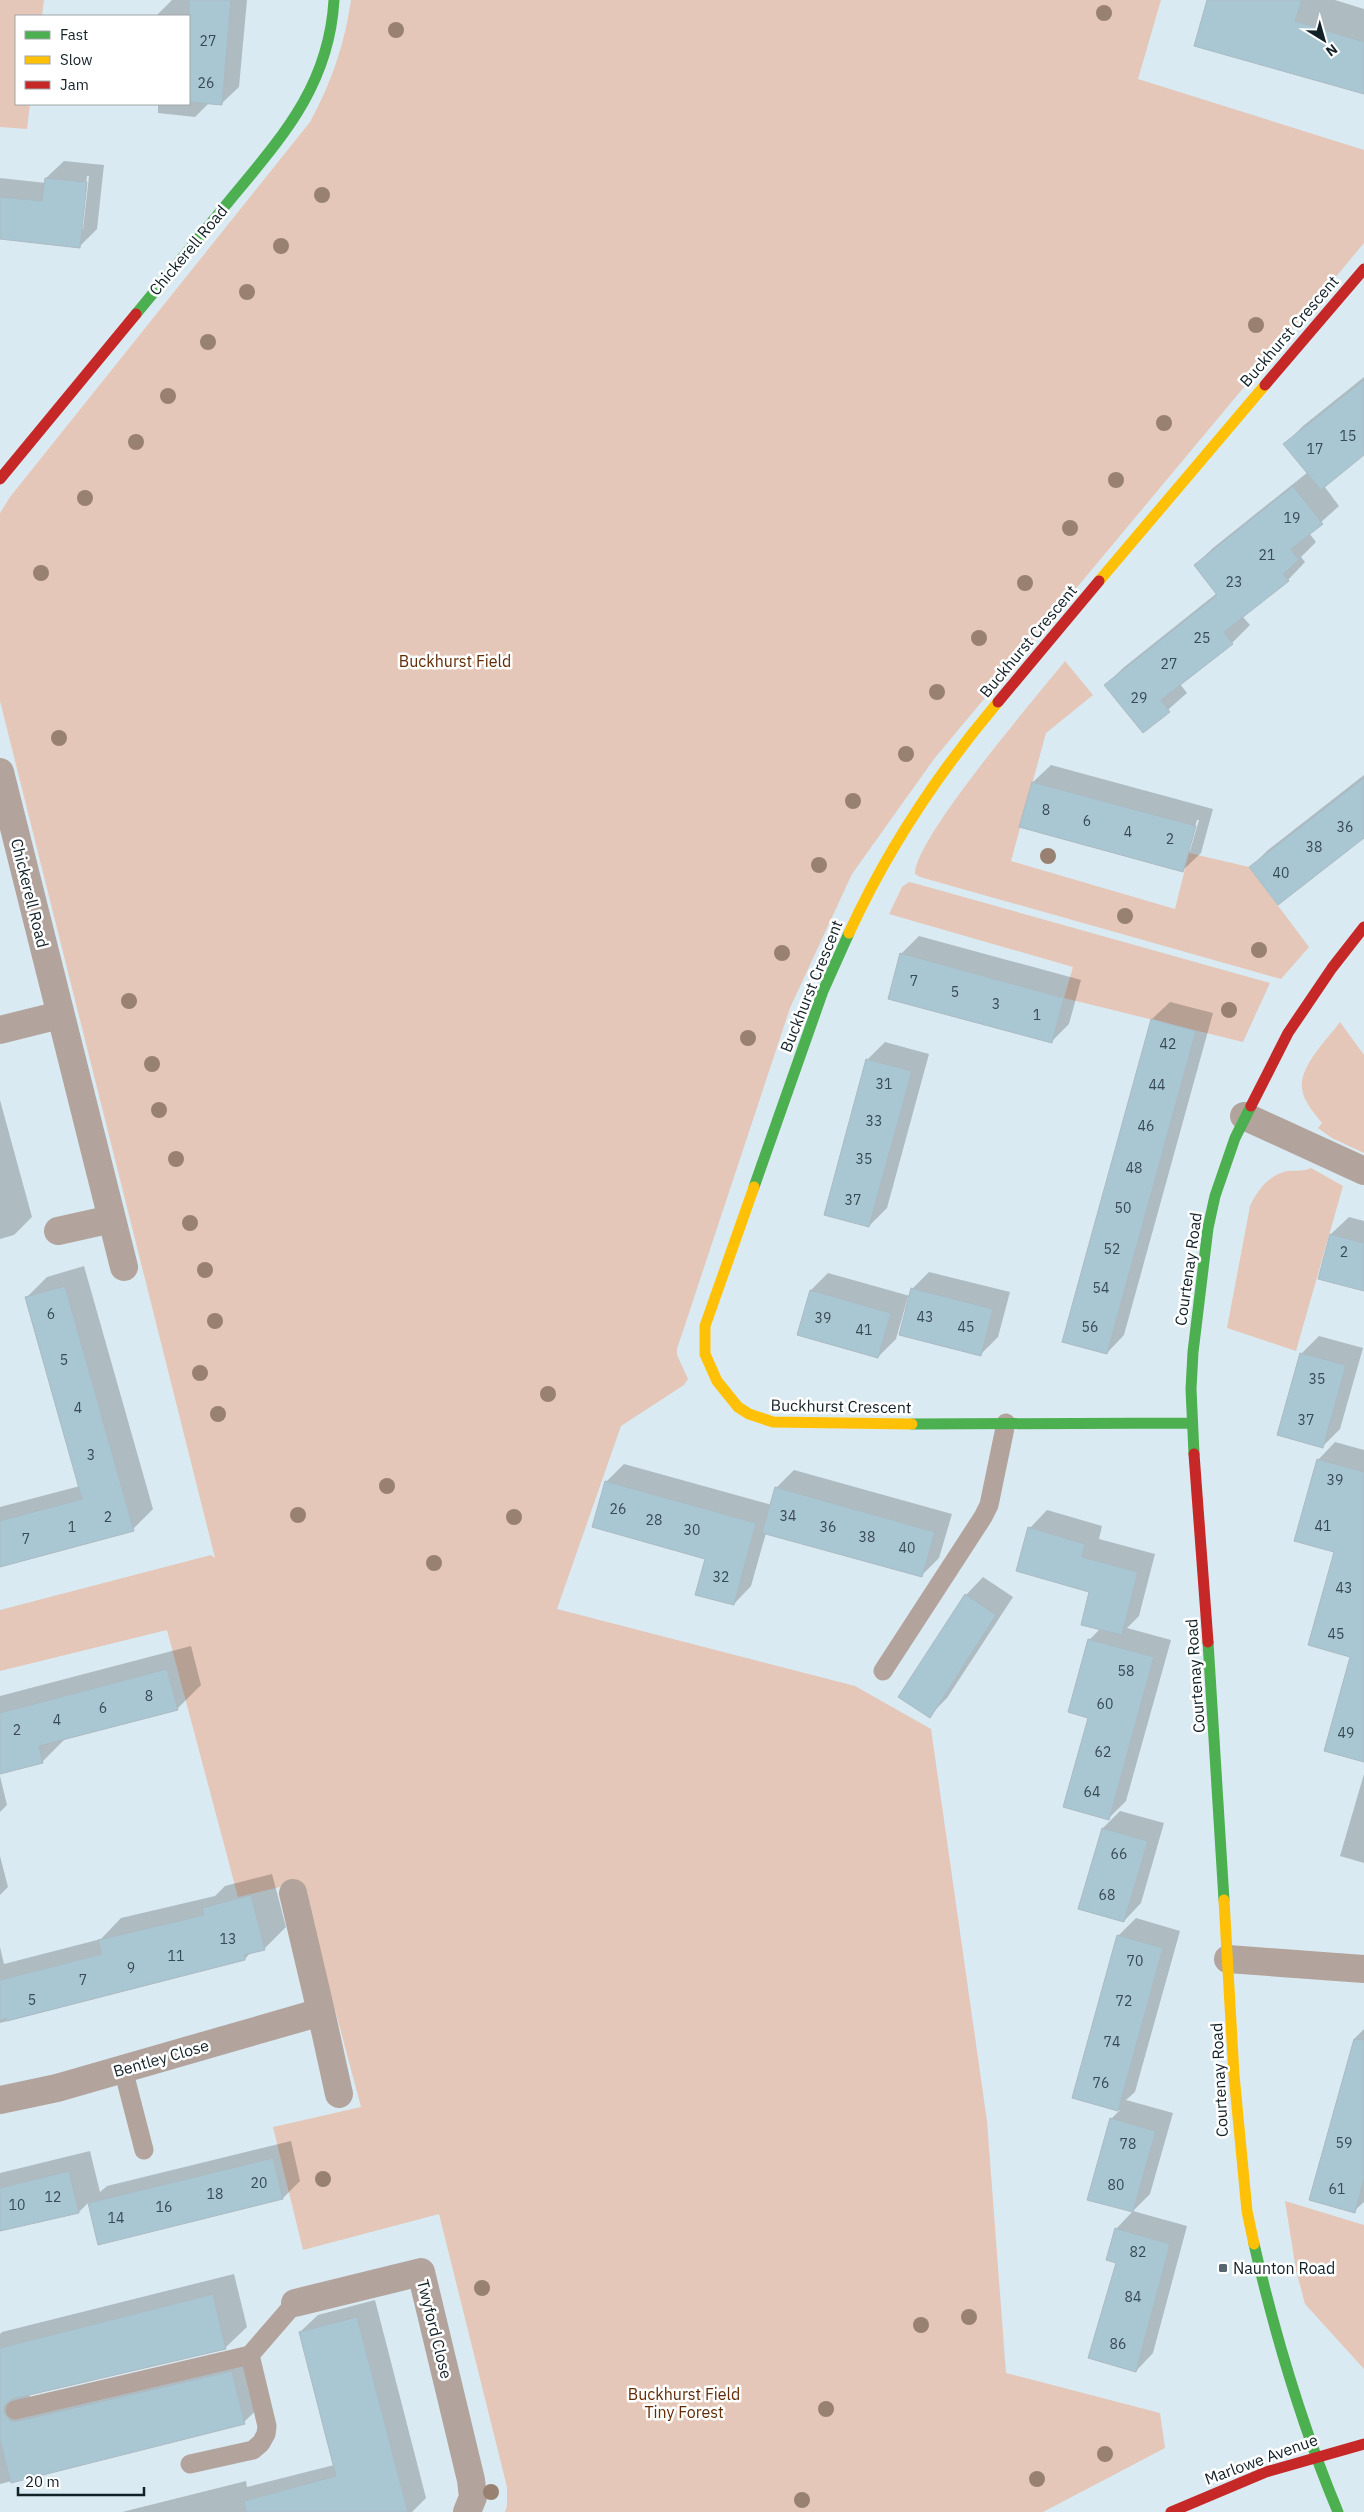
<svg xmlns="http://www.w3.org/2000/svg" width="1364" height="2512" font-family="'IBM Plex Sans',sans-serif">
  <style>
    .green { fill: #e4c7b8 }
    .shadow { fill: #0003; fill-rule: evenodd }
    .building { fill: #a9c6d3; stroke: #acbac1 }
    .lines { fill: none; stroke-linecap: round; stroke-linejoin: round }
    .lane { stroke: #b2a39c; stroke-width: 19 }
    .street { stroke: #b2a39c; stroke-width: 28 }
    .fast { stroke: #4caf50; stroke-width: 11 }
    .slow { stroke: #ffc107; stroke-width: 11 }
    .jam { stroke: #c62828; stroke-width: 11 }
    .tree { fill: #988170 }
    .poi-dot { fill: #58676f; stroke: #fff; stroke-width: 2 }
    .labels { text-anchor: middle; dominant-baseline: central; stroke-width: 5; stroke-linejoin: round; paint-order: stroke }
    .number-label { font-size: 14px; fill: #384a53 }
    .street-label { font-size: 16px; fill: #122128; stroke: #fff }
    .park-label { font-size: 16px; fill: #622b05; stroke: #fff }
    .poi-label { font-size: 16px; fill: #122128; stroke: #fff; text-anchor: start }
  </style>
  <rect width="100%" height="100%" fill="#daeaf2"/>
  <path class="green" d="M0 0H44L42 16H16V104H30L27 129 0 127Z
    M351 0H1161L1138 79 1364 150V243L934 759 852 874 790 1008 677 1349V1355L688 1379 684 1385 621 1426 557 1609 855 1686 931 1729 987 2121 1006 2373 1160 2413 1165 2448 1043 2512H505L507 2506V2487L439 2214 303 2250 273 2127 361 2107 301 1882 238 1897 167 1630 0 1671V1610L211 1555 215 1558 0 701V513L10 497 310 122C331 84 345 43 351 0Z
    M1065 661 1093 695 1046 733 1011 861 1175 909 1189 853 1249 867 1309 947 1281 979 920 877 915 874C914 839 1038 695 1065 661Z
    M909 882 921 885 1270 983 1243 1042 1064 998 1073 967 889 914 902 887Z
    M1340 1022 1364 1055V1153L1332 1138 1318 1128 1322 1123C1314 1113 1304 1102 1302 1089 1299 1066 1327 1040 1340 1022Z
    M1311 1168 1343 1186 1296 1351 1227 1328 1250 1206C1258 1189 1268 1176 1287 1171 1296 1170 1302 1172 1311 1168Z
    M1285 2201 1364 2225V2369L1305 2304 1296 2270Z"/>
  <path class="shadow" d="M172 0H247L239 87 221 104 209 103 195 117 158 113V104H189V16H156Z
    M1208 0H1335L1364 9V92Z
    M64 161 104 165 97 229 79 247 0 238V178L46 183V178ZM87 176H89L83 229H81Z
    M1364 377V453L1324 486 1339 506 1309 533 1316 542 1301 557 1305 562 1288 580 1242 616 1250 625 1232 643 1180 684 1187 693 1143 732 1106 685 1123 668 1217 593 1195 565 1213 548 1308 472 1285 444 1303 426Z
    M1051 765 1213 809 1201 853 1183 870 1021 826 1033 782ZM1197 820H1199L1190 851H1188Z
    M1364 775V836L1251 867 1268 850Z
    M919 936 1081 980 1069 1024 1051 1042 901 954Z
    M1170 1002 1213 1013 1124 1335 1107 1353 1063 1341 1152 1019Z
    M885 1042 929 1054 887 1208 869 1226 825 1214 868 1059Z
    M0 1100 32 1217 14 1235 0 1239Z
    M1349 1217 1364 1221V1290L1331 1234Z
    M84 1266 153 1509 133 1529 0 1566V1507L80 1486 27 1297 47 1277Z
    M929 1272 1010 1292 998 1337 981 1354 908 1297 896 1339 878 1357 811 1290 828 1273 910 1296 912 1289Z
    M1319 1336 1363 1348 1340 1429 1323 1446 1301 1354Z
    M1335 1442 1364 1450V1646L1335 1551 1318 1460Z
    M624 1464 772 1505 776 1488 794 1470 952 1514 939 1558 921 1576 766 1533 751 1586 734 1604 707 1558 606 1482Z
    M1047 1510 1102 1526 1099 1539 1155 1554 1139 1616 1127 1628 1171 1640 1126 1801 1108 1819 1090 1717 1089 1640 1101 1628 1091 1592 1030 1528Z
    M983 1577 1013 1597 947 1698 929 1716 966 1595Z
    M191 1646 201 1685 177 1709 66 1738 42 1762 0 1773V1696Z
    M1364 1774V1863L1340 1856Z
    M0 1776 7 1805 0 1812Z
    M1120 1811 1164 1823 1141 1903 1124 1921 1103 1828Z
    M0 1856 8 1887 0 1895Z
    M272 1874 286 1927 264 1949 251 1952 245 1959 0 2023V1947L4 1964 101 1939 121 1918 215 1896 225 1886Z
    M1136 1918 1180 1931 1135 2092 1126 2100 1173 2113 1150 2194 1133 2211 1187 2226 1153 2353 1136 2371 1117 2262 1116 2229 1133 2211 1089 2199 1111 2119 1120 2110 1073 2097 1118 1936Z
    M1364 2029V2202L1354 2211 1311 2199 1355 2038Z
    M291 2141 300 2181 283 2198 99 2243 89 2202 79 2212 0 2231V2173L90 2151 100 2192 107 2186Z
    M234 2274 247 2327 225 2348 28 2394 33 2400 253 2350 266 2401 244 2422 0 2484V2334L2 2332Z
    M375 2300 426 2498 412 2512H122L246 2481 247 2487 334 2465 300 2332 318 2315Z"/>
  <path class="building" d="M189 0H231L222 105 189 102Z
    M1207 0H1302L1295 21 1364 42V94L1194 46Z
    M45 178 87 182 80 248 0 239V197L42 201Z
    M1364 380V455L1321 490 1283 444Z
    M1293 486 1323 524 1291 549 1299 560 1283 574 1289 581 1224 632 1233 644 1161 700 1170 712 1143 733 1104 685 1217 595 1194 565Z
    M1364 778V838L1278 905 1249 867Z
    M1032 782 1196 826 1183 872 1019 827Z
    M900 953 1064 998 1052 1043 888 999Z
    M1151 1019 1196 1031 1107 1354 1062 1342Z
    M866 1059 912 1071 869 1227 824 1215Z
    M1330 1234 1364 1243V1291L1318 1279Z
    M65 1286 134 1531 0 1567V1521L82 1499 25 1297Z
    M911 1288 993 1309 981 1356 899 1335Z
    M810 1290 891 1313 878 1358 797 1335Z
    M1300 1353 1346 1365 1323 1448 1277 1435Z
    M1317 1459 1364 1472V1762L1324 1751 1350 1657 1308 1645 1334 1552 1294 1541Z
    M605 1481 756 1523 734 1605 695 1595 705 1559 592 1527Z
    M775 1487 935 1532 922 1577 762 1533Z
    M1028 1527 1085 1544 1082 1557 1138 1572 1122 1635 1081 1625 1089 1592 1016 1571Z
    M965 1594 996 1615 930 1718 898 1697Z
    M1088 1639 1154 1657 1109 1820 1063 1807 1088 1718 1068 1712Z
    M167 1669 178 1710 39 1746 43 1763 0 1774V1713Z
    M1102 1828 1148 1841 1124 1922 1078 1909Z
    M251 1895 265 1950 244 1955 245 1960 7 2021 6 2018 0 2020V1980L102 1954 98 1940 204 1915 202 1908Z
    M1117 1935 1163 1948 1118 2111 1072 2098Z
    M1354 2039 1364 2040V2178L1355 2213 1309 2200Z
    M1110 2118 1156 2131 1133 2212 1087 2200Z
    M273 2158 283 2199 98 2245 88 2203Z
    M69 2171 79 2213 0 2231V2188Z
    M1115 2228 1170 2244 1136 2372 1088 2358 1116 2263 1106 2260Z
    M213 2294 226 2349 12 2399 4 2406V2413L11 2421H18L232 2371 245 2424 11 2483 0 2440V2348Z
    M357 2317 408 2512H246L244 2501 336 2476 299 2332Z"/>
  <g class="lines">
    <path class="lane" d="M883 1671 983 1517 989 1505 1006 1423
      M123 2069 144 2150
      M15 2410 250 2355 295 2303
      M190 2464 253 2450 261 2443 266 2434 267 2426 250 2355"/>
    <path class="street" d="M0 772 124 1267
      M0 1030 60 1015
      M1244 1116 1364 1171
      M58 1231 112 1219
      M1228 1959 1364 1969
      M321 2012 339 2094
      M0 2100 57 2088 321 2012 293 1893
      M295 2303 421 2272 471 2480 473 2497 467 2512"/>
    <path class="fast" d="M136 314C167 276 199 238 230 200 282 137 329 86 334 0
      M754 1187 823 991 849 933
      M912 1424 1192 1423
      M1194 1454 1191 1389 1193 1352 1208 1228 1215 1196 1235 1138 1251 1106
      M1208 1642 1224 1900
      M1254 2244C1275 2335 1302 2426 1338 2512"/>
    <path class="slow" d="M1099 581 1265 385
      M849 933C888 848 938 773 998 702
      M754 1187 705 1326V1354L717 1381 738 1407 749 1414 773 1422 912 1424
      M1224 1900 1234 2075 1247 2211 1254 2244"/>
    <path class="jam" d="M1265 385 1364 269
      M0 479 136 314
      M998 702 1099 581
      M1251 1106 1288 1033 1332 968 1364 927
      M1194 1454 1208 1642
      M1171 2512 1266 2472 1364 2444"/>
  </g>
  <g class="tree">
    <circle cx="1104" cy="13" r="8"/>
    <circle cx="396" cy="30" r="8"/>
    <circle cx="322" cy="195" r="8"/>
    <circle cx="281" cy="246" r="8"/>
    <circle cx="247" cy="292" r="8"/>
    <circle cx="1256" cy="325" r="8"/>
    <circle cx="208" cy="342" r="8"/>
    <circle cx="168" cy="396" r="8"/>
    <circle cx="1164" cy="423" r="8"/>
    <circle cx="136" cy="442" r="8"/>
    <circle cx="1116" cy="480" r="8"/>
    <circle cx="85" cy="498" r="8"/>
    <circle cx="1070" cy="528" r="8"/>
    <circle cx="41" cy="573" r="8"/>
    <circle cx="1025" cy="583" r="8"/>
    <circle cx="979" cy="638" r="8"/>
    <circle cx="937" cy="692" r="8"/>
    <circle cx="59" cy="738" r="8"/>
    <circle cx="906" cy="754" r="8"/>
    <circle cx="853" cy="801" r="8"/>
    <circle cx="1048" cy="856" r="8"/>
    <circle cx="819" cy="865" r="8"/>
    <circle cx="1125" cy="916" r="8"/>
    <circle cx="1259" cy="950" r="8"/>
    <circle cx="782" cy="953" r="8"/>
    <circle cx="129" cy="1001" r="8"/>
    <circle cx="1229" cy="1010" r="8"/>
    <circle cx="748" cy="1038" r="8"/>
    <circle cx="152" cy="1064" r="8"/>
    <circle cx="159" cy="1110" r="8"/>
    <circle cx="176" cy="1159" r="8"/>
    <circle cx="190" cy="1223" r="8"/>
    <circle cx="205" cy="1270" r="8"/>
    <circle cx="215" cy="1321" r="8"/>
    <circle cx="200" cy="1373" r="8"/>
    <circle cx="548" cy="1394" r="8"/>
    <circle cx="218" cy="1414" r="8"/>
    <circle cx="387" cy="1486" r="8"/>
    <circle cx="298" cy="1515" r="8"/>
    <circle cx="514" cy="1517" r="8"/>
    <circle cx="434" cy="1563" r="8"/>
    <circle cx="323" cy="2179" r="8"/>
    <circle cx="482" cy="2288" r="8"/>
    <circle cx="969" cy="2317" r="8"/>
    <circle cx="921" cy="2325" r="8"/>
    <circle cx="826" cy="2409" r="8"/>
    <circle cx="1105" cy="2454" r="8"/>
    <circle cx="1037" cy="2479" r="8"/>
    <circle cx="491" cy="2492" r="8"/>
    <circle cx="802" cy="2500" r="8"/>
  </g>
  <rect class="poi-dot" x="1218" y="2263" width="10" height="10" rx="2.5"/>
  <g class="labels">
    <g class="number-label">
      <text x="208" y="41">27</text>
      <text x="206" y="83">26</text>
      <text x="1348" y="436">15</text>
      <text x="1315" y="449">17</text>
      <text x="1292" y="518">19</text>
      <text x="1267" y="555">21</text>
      <text x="1234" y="582">23</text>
      <text x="1202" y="638">25</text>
      <text x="1169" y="664">27</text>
      <text x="1139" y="698">29</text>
      <text x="1046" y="810">8</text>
      <text x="1087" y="821">6</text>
      <text x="1345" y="827">36</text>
      <text x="1128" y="832">4</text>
      <text x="1170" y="839">2</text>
      <text x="1314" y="847">38</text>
      <text x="1281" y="873">40</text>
      <text x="914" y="981">7</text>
      <text x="955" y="992">5</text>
      <text x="996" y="1004">3</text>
      <text x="1037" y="1015">1</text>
      <text x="1168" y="1044">42</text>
      <text x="884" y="1084">31</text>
      <text x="1157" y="1085">44</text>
      <text x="874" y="1121">33</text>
      <text x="1146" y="1126">46</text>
      <text x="864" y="1159">35</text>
      <text x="1134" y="1168">48</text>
      <text x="853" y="1200">37</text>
      <text x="1123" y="1208">50</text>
      <text x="1112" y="1249">52</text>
      <text x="1344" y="1252">2</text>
      <text x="1101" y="1288">54</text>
      <text x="51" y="1314">6</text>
      <text x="925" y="1317">43</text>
      <text x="823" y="1318">39</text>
      <text x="966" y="1327">45</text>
      <text x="1090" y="1327">56</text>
      <text x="864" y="1330">41</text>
      <text x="64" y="1360">5</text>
      <text x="1317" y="1379">35</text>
      <text x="78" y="1408">4</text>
      <text x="1306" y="1420">37</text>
      <text x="91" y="1455">3</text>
      <text x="1335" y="1480">39</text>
      <text x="618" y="1509">26</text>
      <text x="788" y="1516">34</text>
      <text x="108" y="1517">2</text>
      <text x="654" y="1520">28</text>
      <text x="1323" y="1526">41</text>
      <text x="72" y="1527">1</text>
      <text x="828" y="1527">36</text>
      <text x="692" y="1530">30</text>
      <text x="867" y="1537">38</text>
      <text x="26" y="1539">7</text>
      <text x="907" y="1548">40</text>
      <text x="721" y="1577">32</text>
      <text x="1344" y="1588">43</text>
      <text x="1336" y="1634">45</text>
      <text x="1126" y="1671">58</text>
      <text x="149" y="1696">8</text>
      <text x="1105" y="1704">60</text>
      <text x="103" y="1708">6</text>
      <text x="57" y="1720">4</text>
      <text x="17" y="1730">2</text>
      <text x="1346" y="1733">49</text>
      <text x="1103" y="1752">62</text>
      <text x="1092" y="1792">64</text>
      <text x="1119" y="1854">66</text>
      <text x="1107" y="1895">68</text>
      <text x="228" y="1939">13</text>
      <text x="176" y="1956">11</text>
      <text x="1135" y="1961">70</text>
      <text x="131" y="1968">9</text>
      <text x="83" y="1980">7</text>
      <text x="32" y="2000">5</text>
      <text x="1124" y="2001">72</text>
      <text x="1112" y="2042">74</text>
      <text x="1101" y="2083">76</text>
      <text x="1344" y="2143">59</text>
      <text x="1128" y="2144">78</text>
      <text x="259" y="2183">20</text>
      <text x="1116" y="2185">80</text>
      <text x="1337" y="2189">61</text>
      <text x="215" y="2194">18</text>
      <text x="53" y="2197">12</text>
      <text x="17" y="2205">10</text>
      <text x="164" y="2207">16</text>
      <text x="116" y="2218">14</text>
      <text x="1138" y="2252">82</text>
      <text x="1133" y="2297">84</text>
      <text x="1118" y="2344">86</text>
    </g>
    <g class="street-label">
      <text transform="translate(188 250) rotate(-50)">Chickerell Road</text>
      <text transform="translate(1289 331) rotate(-49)">Buckhurst Crescent</text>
      <text transform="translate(1028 641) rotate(-50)">Buckhurst Crescent</text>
      <text transform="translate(30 893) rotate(76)">Chickerell Road</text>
      <text transform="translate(811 986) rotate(-68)">Buckhurst Crescent</text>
      <text transform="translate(1188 1269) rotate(-82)">Courtenay Road</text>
      <text transform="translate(841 1406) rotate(1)">Buckhurst Crescent</text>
      <text transform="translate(1195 1676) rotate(-94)">Courtenay Road</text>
      <text transform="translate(161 2058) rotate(-16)">Bentley Close</text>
      <text transform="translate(1219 2080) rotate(-93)">Courtenay Road</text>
      <text transform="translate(435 2329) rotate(76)">Twyford Close</text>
      <text transform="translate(1261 2459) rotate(-20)">Marlowe Avenue</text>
    </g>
    <g class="park-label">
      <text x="455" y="661">Buckhurst Field</text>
      <text x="684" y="2394">Buckhurst Field<tspan x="684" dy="18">Tiny Forest</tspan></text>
    </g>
    <g class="poi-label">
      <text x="1233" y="2268">Naunton Road</text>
    </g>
  </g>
  <rect x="15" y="15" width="175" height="90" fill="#ffffff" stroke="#a0a6a9"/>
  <rect x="25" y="31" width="25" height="8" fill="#4caf50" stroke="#a0a6a9"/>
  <text x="60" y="40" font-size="15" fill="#122128">Fast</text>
  <rect x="25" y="56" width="25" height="8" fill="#ffc107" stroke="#a0a6a9"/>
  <text x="60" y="65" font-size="15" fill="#122128">Slow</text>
  <rect x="25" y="81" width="25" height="8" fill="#c62828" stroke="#a0a6a9"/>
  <text x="60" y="90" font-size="15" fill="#122128">Jam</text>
  <g transform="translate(1324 40) rotate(143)" stroke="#ffffff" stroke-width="4" paint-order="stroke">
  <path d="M0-4L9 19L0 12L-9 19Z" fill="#122128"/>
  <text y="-8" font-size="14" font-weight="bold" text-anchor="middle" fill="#122128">N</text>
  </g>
  <path d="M18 2487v8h126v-8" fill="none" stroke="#122128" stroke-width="2.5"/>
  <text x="25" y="2487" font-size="15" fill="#122128" stroke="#ffffff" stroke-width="4" paint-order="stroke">20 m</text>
</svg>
